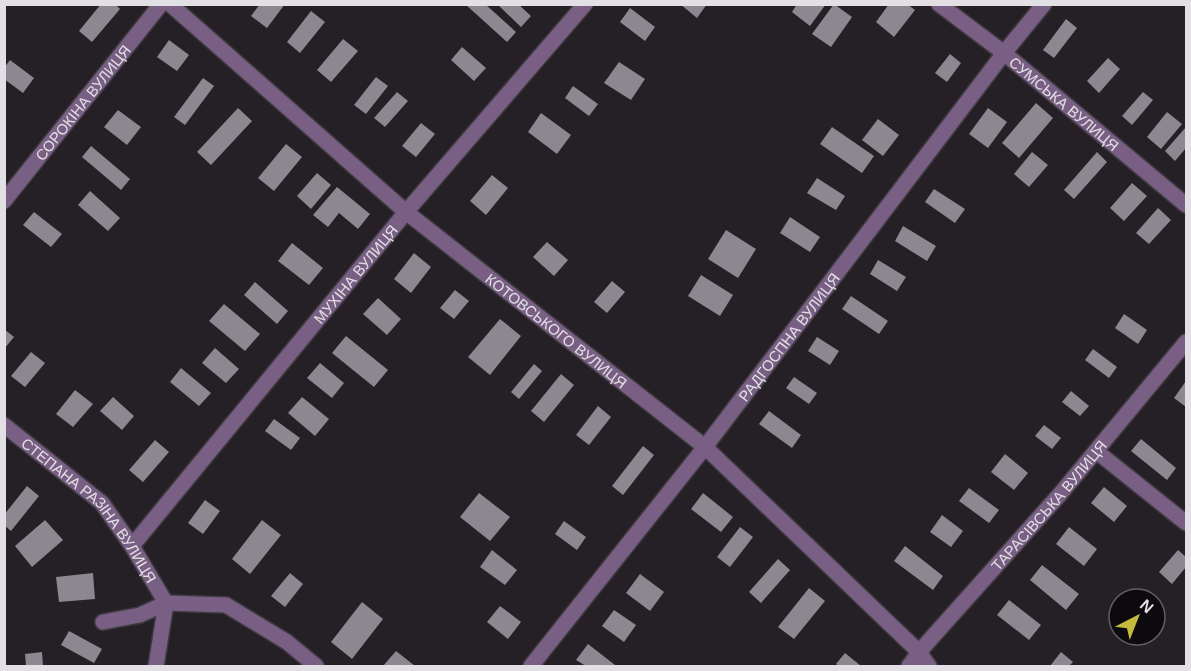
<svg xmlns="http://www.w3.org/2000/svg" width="1191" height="671" font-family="Helvetica,sans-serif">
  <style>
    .building { fill: #8d8890 }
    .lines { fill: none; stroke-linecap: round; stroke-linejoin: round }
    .minor-casing { stroke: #3f3b41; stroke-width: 18 }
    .minor { stroke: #795f84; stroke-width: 15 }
    .labels { text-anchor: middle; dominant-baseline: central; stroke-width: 6; stroke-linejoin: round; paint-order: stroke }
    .street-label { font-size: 15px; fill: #e3e0e5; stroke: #0c0a0d }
  </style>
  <rect width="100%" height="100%" fill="#242026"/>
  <path class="building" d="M101 4H115L120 9 92 42 79 31Z
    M260 4H285L267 28 251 16Z
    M465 4H485L516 32 507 42Z
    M497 4H518L531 16 521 27Z
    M680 4H707L697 18Z
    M797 4H826L810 26 792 12Z
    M834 4 852 17 831 47 812 34Z
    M889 4H907L915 10 894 37 876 22Z
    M630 8 655 27 645 41 620 22Z
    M311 11 325 22 300 53 287 42Z
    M1066 19 1077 28 1054 58 1043 50Z
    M343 39 358 51 331 82 317 70Z
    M169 40 189 55 177 71 157 57Z
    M462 47 486 68 474 81 451 60Z
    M950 54 961 63 947 82 935 73Z
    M1108 58 1120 69 1099 93 1087 81Z
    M10 60 34 78 23 93 4 79V68Z
    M619 62 645 79 631 100 604 83Z
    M376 77 388 86 366 114 354 105Z
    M203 78 214 86 185 125 174 117Z
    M573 86 598 104 589 116 565 98Z
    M397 92 408 101 385 127 374 118Z
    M1143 92 1153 100 1132 125 1122 116Z
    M1036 103 1053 118 1019 158 1002 143Z
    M238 108 252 121 211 165 197 152Z
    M988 108 1007 122 988 148 969 134Z
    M118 110 141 127 127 145 104 127Z
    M1167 112 1182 124 1161 149 1147 137Z
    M541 113 571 135 557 154 528 132Z
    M878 119 899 135 883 156 862 140Z
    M421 123 435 134 416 157 402 146Z
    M832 127 874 156 862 173 820 144Z
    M1186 127V148L1175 161 1165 151Z
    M286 144 302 157 274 191 258 178Z
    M91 146 130 179 121 190 82 157Z
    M1032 152 1048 165 1029 187 1014 174Z
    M1097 152 1107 162 1074 199 1064 190Z
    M317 173 331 185 311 209 297 196Z
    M492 175 508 188 486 215 470 201Z
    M817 178 845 196 836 210 807 193Z
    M1132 183 1147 196 1124 221 1110 208Z
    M337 187 370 214 358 229 339 213 328 227 313 215Z
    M934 189 965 209 955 223 925 202Z
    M90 191 120 218 108 231 78 205Z
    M1158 208 1171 220 1149 244 1136 233Z
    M34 212 62 234 51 247 23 225Z
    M790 217 820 237 810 252 780 233Z
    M903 226 936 246 927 261 895 241Z
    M726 230 756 249 738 278 708 259Z
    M547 242 568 260 554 276 533 257Z
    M292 243 323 268 309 285 278 261Z
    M414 253 431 267 411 293 394 279Z
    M878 260 906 277 897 291 870 274Z
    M701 275 733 295 720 316 688 296Z
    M612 281 625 292 607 313 594 302Z
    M255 282 288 311 277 324 244 295Z
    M455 290 469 301 454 319 440 308Z
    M851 296 888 321 879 334 842 309Z
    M378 298 401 319 387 335 363 314Z
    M224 304 260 334 245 351 209 321Z
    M1124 314 1147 330 1138 344 1115 328Z
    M500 319 521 336 490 375 468 357Z
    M4 329 14 337 4 349Z
    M346 336 388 370 374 387 332 353Z
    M817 337 839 351 830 365 808 351Z
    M215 348 239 369 226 383 202 363Z
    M1093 349 1117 367 1109 378 1085 360Z
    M31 352 45 363 25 387 11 376Z
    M320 363 344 383 332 398 307 378Z
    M534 364 542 371 519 399 511 392Z
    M181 368 211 393 199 406 170 382Z
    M561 374 574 385 544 422 531 411Z
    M794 377 817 393 809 404 786 388Z
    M1186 381V407L1174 398Z
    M75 390 93 404 73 427 56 414Z
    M1071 391 1089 406 1080 416 1062 402Z
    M113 397 134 416 122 430 100 411Z
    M302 397 329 419 315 436 288 413Z
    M598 406 611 417 589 445 576 435Z
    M769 411 801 435 792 448 759 424Z
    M274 419 300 438 291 450 265 431Z
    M1044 425 1061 438 1052 449 1035 436Z
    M1141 439 1176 468 1167 480 1131 451Z
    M155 440 169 452 143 482 129 470Z
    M643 446 654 455 623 495 612 486Z
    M1005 454 1028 473 1014 490 991 472Z
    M27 486 39 496 11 531 4 525V515Z
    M1104 487 1127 506 1114 522 1091 503Z
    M969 488 999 510 989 523 959 501Z
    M479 493 510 517 490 541 460 517Z
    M703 493 733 517 721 532 691 509Z
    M205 500 220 511 203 534 188 523Z
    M942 515 963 531 951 547 930 532Z
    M45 520 63 540 32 567 15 546Z
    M262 520 281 535 250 574 232 559Z
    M564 521 586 537 577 550 555 534Z
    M740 527 753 537 730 567 717 557Z
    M1069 527 1097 549 1084 566 1056 544Z
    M905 546 943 576 933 590 894 561Z
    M492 550 517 570 505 585 480 567Z
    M1178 550 1186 557V567L1172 584 1159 572Z
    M778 559 790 570 761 603 749 592Z
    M1042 565 1079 594 1066 610 1030 580Z
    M93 573 95 599 59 602 56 577Z
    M290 573 303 584 285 607 271 596Z
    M640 574 664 592 650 611 626 593Z
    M809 588 825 601 794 639 778 627Z
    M1009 600 1041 625 1029 640 997 615Z
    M362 602 383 619 352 659 331 642Z
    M500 606 521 622 508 639 487 622Z
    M614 610 636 625 624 642 602 626Z
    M69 631 102 649 94 663 61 645Z
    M588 644 615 665 614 666H586L576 660Z
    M396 651 415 666H383Z
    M42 652 43 666H26L25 654Z
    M1061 652 1073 662 1069 666H1050Z
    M845 653 861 666H839L836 664Z"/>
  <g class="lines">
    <g class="minor-casing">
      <g id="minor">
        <path id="s1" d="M170 4 406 212 705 447 919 652 929 666"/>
        <path id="s2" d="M939 4 1004 53 1186 205"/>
        <path id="s3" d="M4 201 161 4"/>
        <path id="s4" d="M4 425 102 503 132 546 166 603 156 666"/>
        <path d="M1096 451 1186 523"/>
        <path id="s5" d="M132 546 406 212 585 4"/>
        <path d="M103 622 140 615 166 603 226 605 287 642 316 666"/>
        <path id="s6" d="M531 666 705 447 1004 53 1044 4"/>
        <path id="s7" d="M909 666 919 652 1061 493 1186 342"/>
      </g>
    </g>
    <use href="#minor" class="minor"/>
  </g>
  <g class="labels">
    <g class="street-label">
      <text stroke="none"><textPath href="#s3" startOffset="126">СОРОКІНА ВУЛИЦЯ</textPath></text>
      <text stroke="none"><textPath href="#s2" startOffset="160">СУМСЬКА ВУЛИЦЯ</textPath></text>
      <text stroke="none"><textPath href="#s5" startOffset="352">МУХІНА ВУЛИЦЯ</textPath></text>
      <text stroke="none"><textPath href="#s1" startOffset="506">КОТОВСЬКОГО ВУЛИЦЯ</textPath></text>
      <text stroke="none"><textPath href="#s6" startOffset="418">РАДГОСПНА ВУЛИЦЯ</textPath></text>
      <text stroke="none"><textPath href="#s7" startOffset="213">ТАРАСІВСЬКА ВУЛИЦЯ</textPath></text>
      <text stroke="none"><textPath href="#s4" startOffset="122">СТЕПАНА РАЗІНА ВУЛИЦЯ</textPath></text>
    </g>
  </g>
  <rect width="1191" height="671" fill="none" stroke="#e3e0e5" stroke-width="12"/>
  <g transform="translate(1137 617) rotate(42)"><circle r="28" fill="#0c0a0d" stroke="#626063" stroke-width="1.5"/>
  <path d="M0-4.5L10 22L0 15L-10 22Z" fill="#c5bc3d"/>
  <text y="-9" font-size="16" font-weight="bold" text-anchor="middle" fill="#e3e0e5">N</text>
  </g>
</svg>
